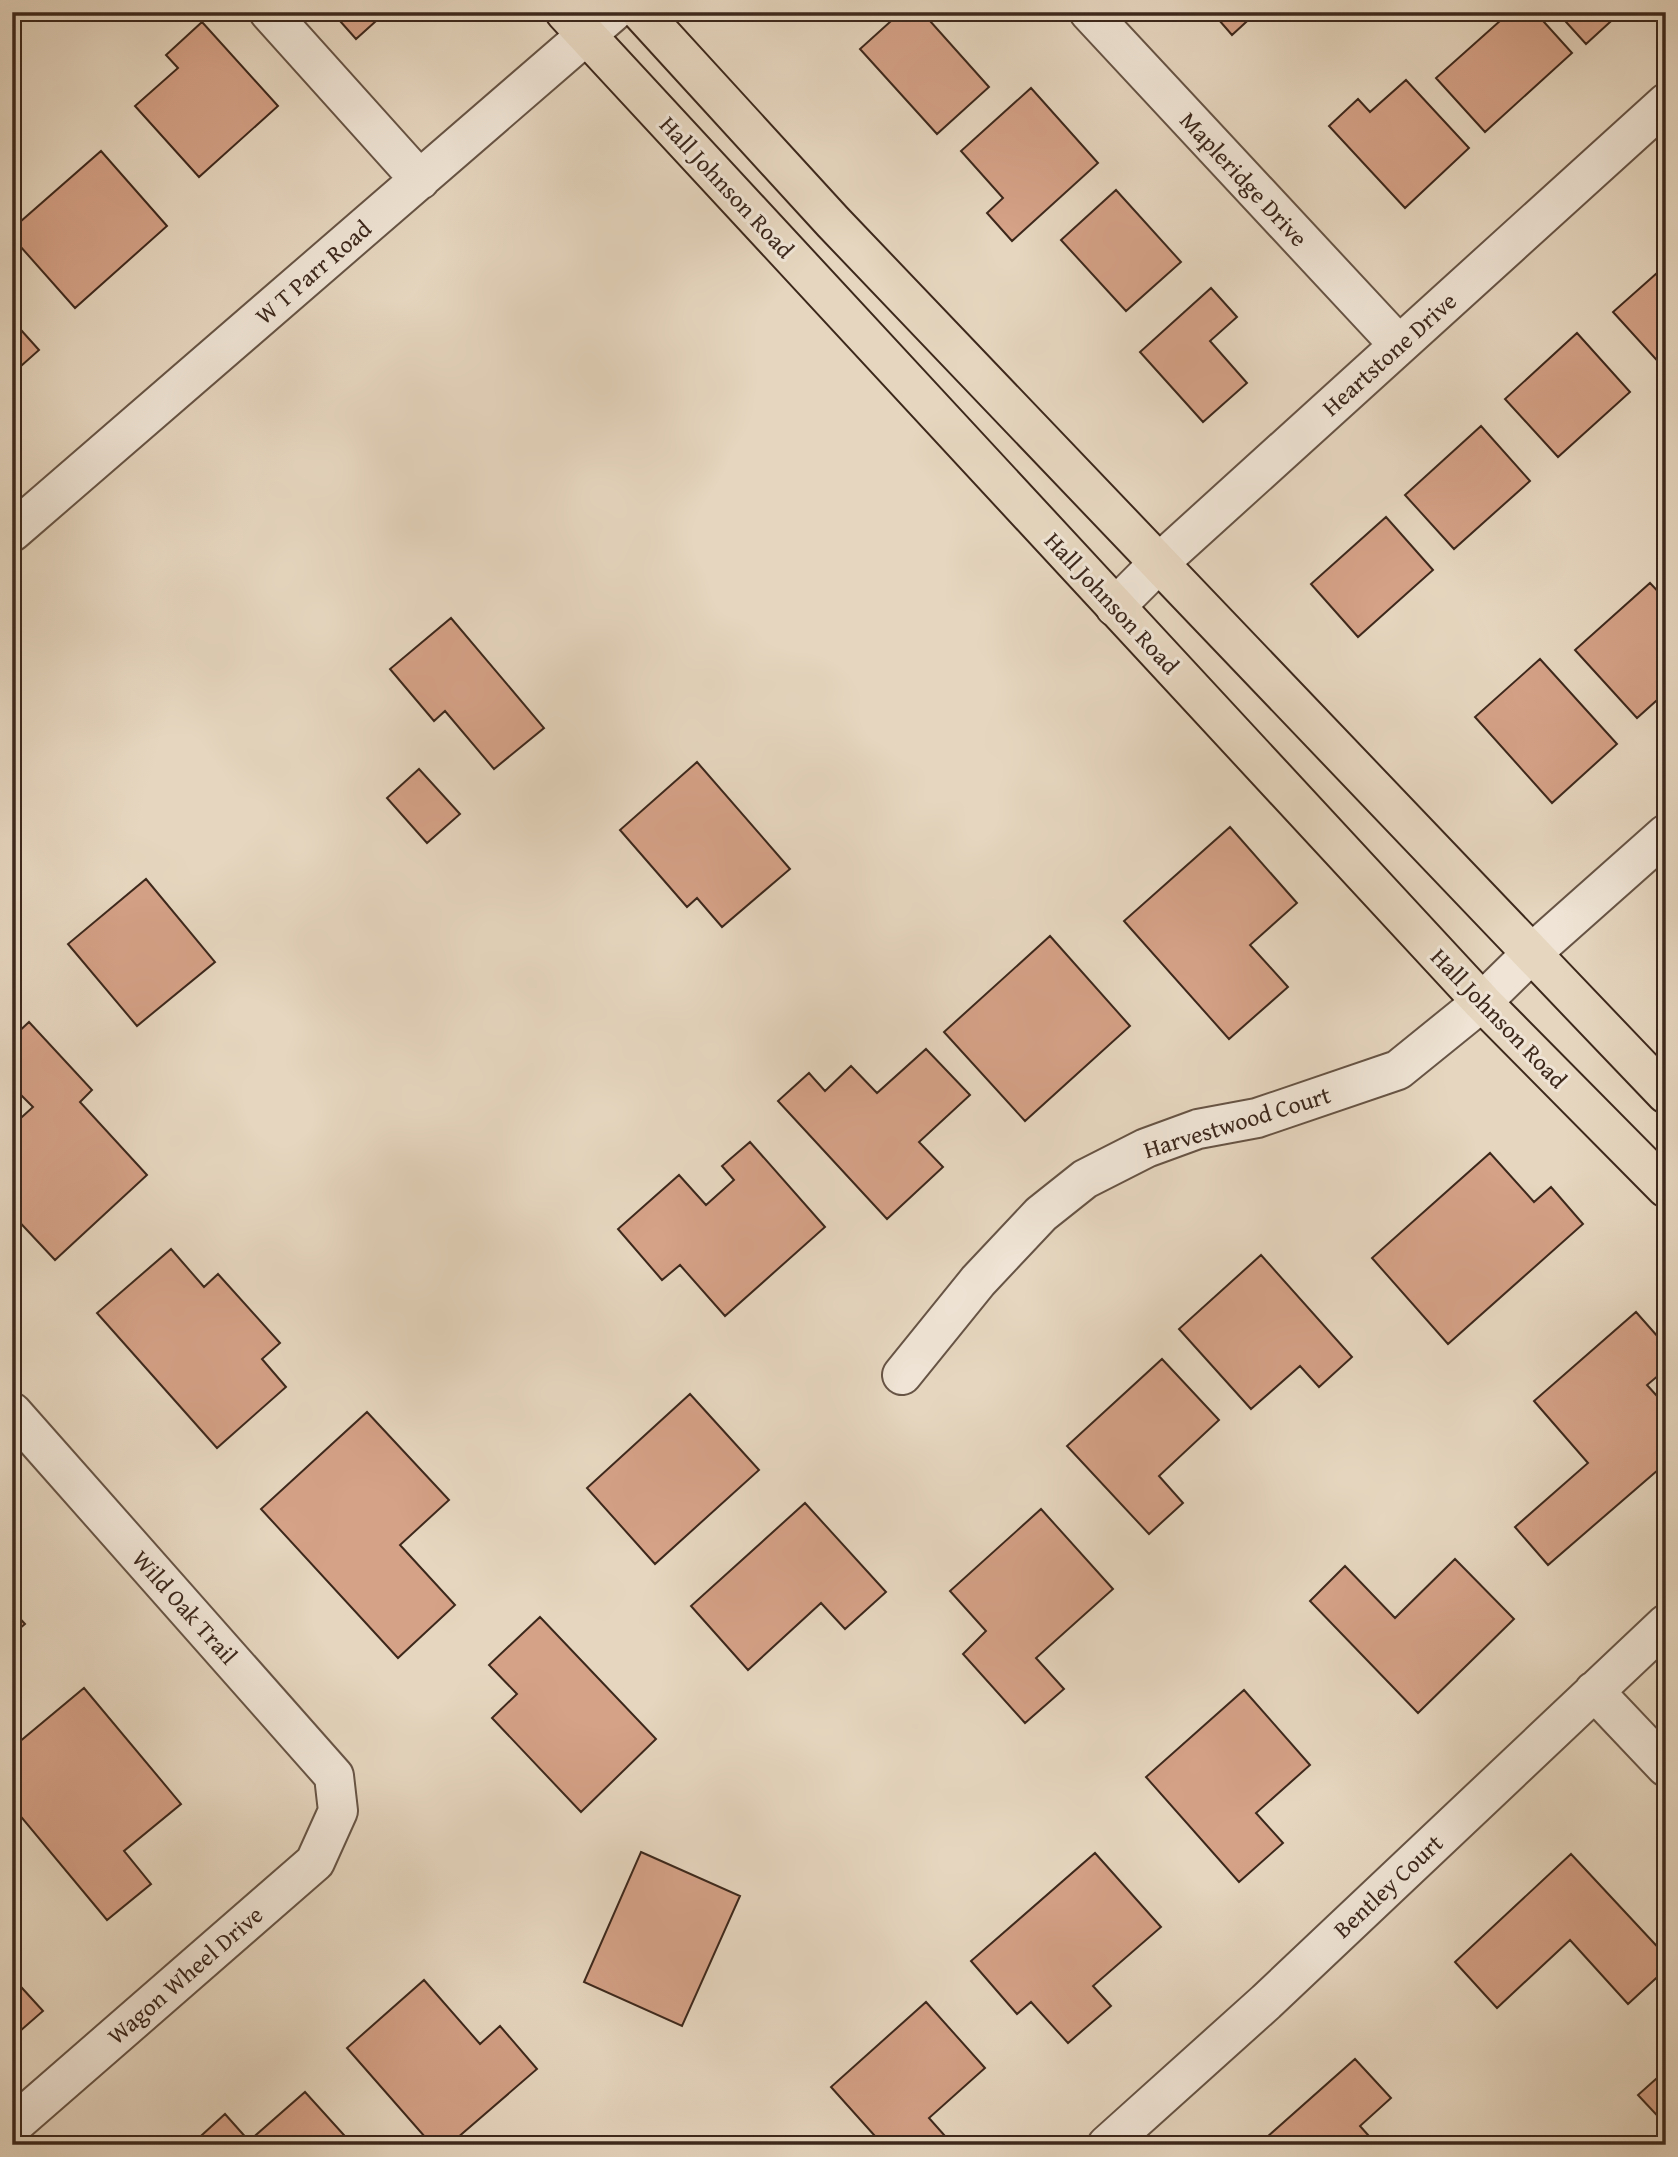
<svg xmlns="http://www.w3.org/2000/svg" width="1678" height="2157" font-family="'Gentium Book Plus',serif">
  <style>
    .building { fill: #d5a187; stroke: #3d281c; stroke-width: 2 }
    .lines { fill: none; stroke-linecap: round; stroke-linejoin: round }
    .minor-casing { stroke: #675445; stroke-width: 42 }
    .major-casing { stroke: #3d281c; stroke-width: 42 }
    .minor { stroke: #efe4d5; stroke-width: 38 }
    .major { stroke: #e6d6bf; stroke-width: 38 }
    .labels { text-anchor: middle; dominant-baseline: central; stroke-width: 6; stroke-linejoin: round; paint-order: stroke }
    .street-label { font-size: 24px; fill: #3d281c; stroke: #efe4d5 }
  </style>
  <rect width="100%" height="100%" fill="#e6d6bf"/>
  <filter id="stains"><feTurbulence type="fractalNoise" baseFrequency=".00286" numOctaves="4"/><feColorMatrix values="0 0 0 0 .2 0 0 0 0 .09 0 0 0 0 .02 0 0 0 .5 -.17"/></filter>
  <radialGradient id="worn" r=".72"><stop offset=".6" stop-color="#630" stop-opacity="0"/><stop offset="1" stop-color="#630" stop-opacity=".3"/></radialGradient>
  <path class="building" d="M332 12H386L356 39Z
    M901 12H922L989 87 937 134 860 49Z
    M1212 12H1257L1232 35Z
    M1510 12H1535L1572 53 1485 132 1436 78Z
    M1557 12H1621L1586 44Z
    M202 22 278 106 199 177 135 106 178 68 166 55Z
    M1406 80 1469 148 1405 208 1329 126 1358 99 1370 112Z
    M1031 88 1098 163 1012 241 987 213 1003 198 961 151Z
    M101 151 167 226 75 308 12 237V229Z
    M1116 190 1181 262 1126 311 1061 240Z
    M1666 265V365L1663 367 1613 312Z
    M1211 288 1237 317 1210 341 1247 383 1203 422 1140 352Z
    M12 320 39 350 12 374Z
    M1577 333 1630 392 1558 457 1505 399Z
    M1481 426 1530 481 1454 549 1405 495Z
    M1386 517 1433 570 1358 637 1311 584Z
    M1650 583 1666 600V692L1637 718 1575 650Z
    M451 618 544 728 494 769 445 711 434 721 390 669Z
    M1540 659 1617 744 1552 803 1475 717Z
    M697 762 790 869 722 927 697 898 687 907 620 830Z
    M419 769 460 814 427 843 387 798Z
    M1230 827 1297 903 1250 945 1288 987 1229 1039 1124 921Z
    M146 879 215 962 137 1026 68 944Z
    M1050 936 1130 1026 1025 1121 944 1032Z
    M29 1022 92 1090 80 1102 147 1175 55 1260 12 1214V1126L33 1107 12 1086V1038Z
    M926 1049 970 1095 919 1142 943 1167 887 1219 778 1101 809 1073 825 1091 851 1066 877 1093Z
    M750 1142 825 1227 725 1316 680 1265 662 1280 618 1229 679 1175 706 1205 734 1180 722 1166Z
    M1490 1153 1534 1202 1551 1187 1583 1224 1448 1344 1372 1258Z
    M171 1249 204 1287 218 1274 280 1343 262 1359 286 1387 217 1448 97 1313Z
    M1261 1255 1352 1357 1319 1387 1300 1366 1251 1409 1179 1329Z
    M1636 1312 1666 1346V1369L1647 1385 1666 1406V1463L1548 1565 1515 1527 1588 1463 1534 1401Z
    M1162 1359 1219 1420 1159 1476 1183 1503 1149 1534 1067 1446Z
    M690 1394 759 1470 655 1564 587 1488Z
    M367 1412 449 1500 400 1545 455 1605 398 1658 261 1509Z
    M805 1503 886 1592 845 1629 821 1603 748 1670 691 1606Z
    M1041 1509 1113 1589 1036 1658 1064 1689 1025 1723 963 1654 986 1631 950 1591Z
    M1455 1559 1514 1619 1418 1713 1310 1601 1345 1566 1395 1618Z
    M12 1610 25 1624 12 1635Z
    M540 1617 656 1739 581 1812 492 1718 517 1694 489 1665Z
    M84 1688 181 1804 124 1851 151 1884 107 1920 12 1806V1748Z
    M1244 1690 1310 1765 1256 1813 1283 1843 1239 1882 1146 1777Z
    M641 1852 740 1896 682 2026 584 1982Z
    M1095 1853 1161 1927 1093 1986 1111 2006 1068 2043 1031 2002 1017 2014 971 1961Z
    M1571 1854 1666 1956V1969L1628 2004 1570 1940 1497 2008 1455 1962Z
    M12 1977 43 2011 12 2038Z
    M424 1980 480 2044 500 2026 537 2069 449 2145H432L347 2048Z
    M926 2002 985 2068 929 2118 953 2145H883L831 2087Z
    M1355 2059 1391 2098 1360 2126 1377 2145H1258Z
    M1666 2070V2125L1638 2095Z
    M305 2092 353 2145H191L225 2114 249 2141Z"/>
  <g class="lines">
    <g class="minor-casing">
      <path id="minor" d="M269 12 420 180
        M1089 12 1399 345
        M12 532 613 12
        M1115 607 1159 563 1666 103
        M902 1375 978 1281 1041 1214 1085 1179 1146 1148 1198 1129 1257 1118 1398 1070 1482 1002 1532 953 1666 834
        M12 1412 334 1776 338 1811 315 1862 12 2126
        M1594 1691 1666 1767
        M1107 2145 1266 2002 1666 1624"/>
    </g>
    <g class="major-casing">
      <path id="major" d="M565 12 1482 1002 1666 1188
        M641 12 833 222 1666 1094"/>
    </g>
    <use href="#minor" class="minor"/>
    <use href="#major" class="major"/>
  </g>
  <g class="labels">
    <g class="street-label">
      <text transform="translate(1244 179) rotate(47)">Mapleridge Drive</text>
      <text transform="translate(727 187) rotate(47)">Hall Johnson Road</text>
      <text transform="translate(313 272) rotate(-41)">W T Parr Road</text>
      <text transform="translate(1389 354) rotate(-42)">Heartstone Drive</text>
      <text transform="translate(1112 603) rotate(47)">Hall Johnson Road</text>
      <text transform="translate(1499 1018) rotate(46)">Hall Johnson Road</text>
      <text transform="translate(1237 1122) rotate(-17)">Harvestwood Court</text>
      <text transform="translate(185 1607) rotate(48)">Wild Oak Trail</text>
      <text transform="translate(1388 1886) rotate(-43)">Bentley Court</text>
      <text transform="translate(185 1975) rotate(-41)">Wagon Wheel Drive</text>
    </g>
  </g>
  <rect width="1678" height="2157" fill="none" stroke="#e6d6bf" stroke-width="42"/>
  <rect x="14" y="14" width="1650" height="2129" fill="none" stroke="#3d281c" stroke-width="3.5"/>
  <rect x="21" y="21" width="1636" height="2115" fill="none" stroke="#3d281c" stroke-width="2"/>
  <rect width="100%" height="100%" filter="url(#stains)"/>
  <rect width="100%" height="100%" fill="url(#worn)"/>
</svg>
